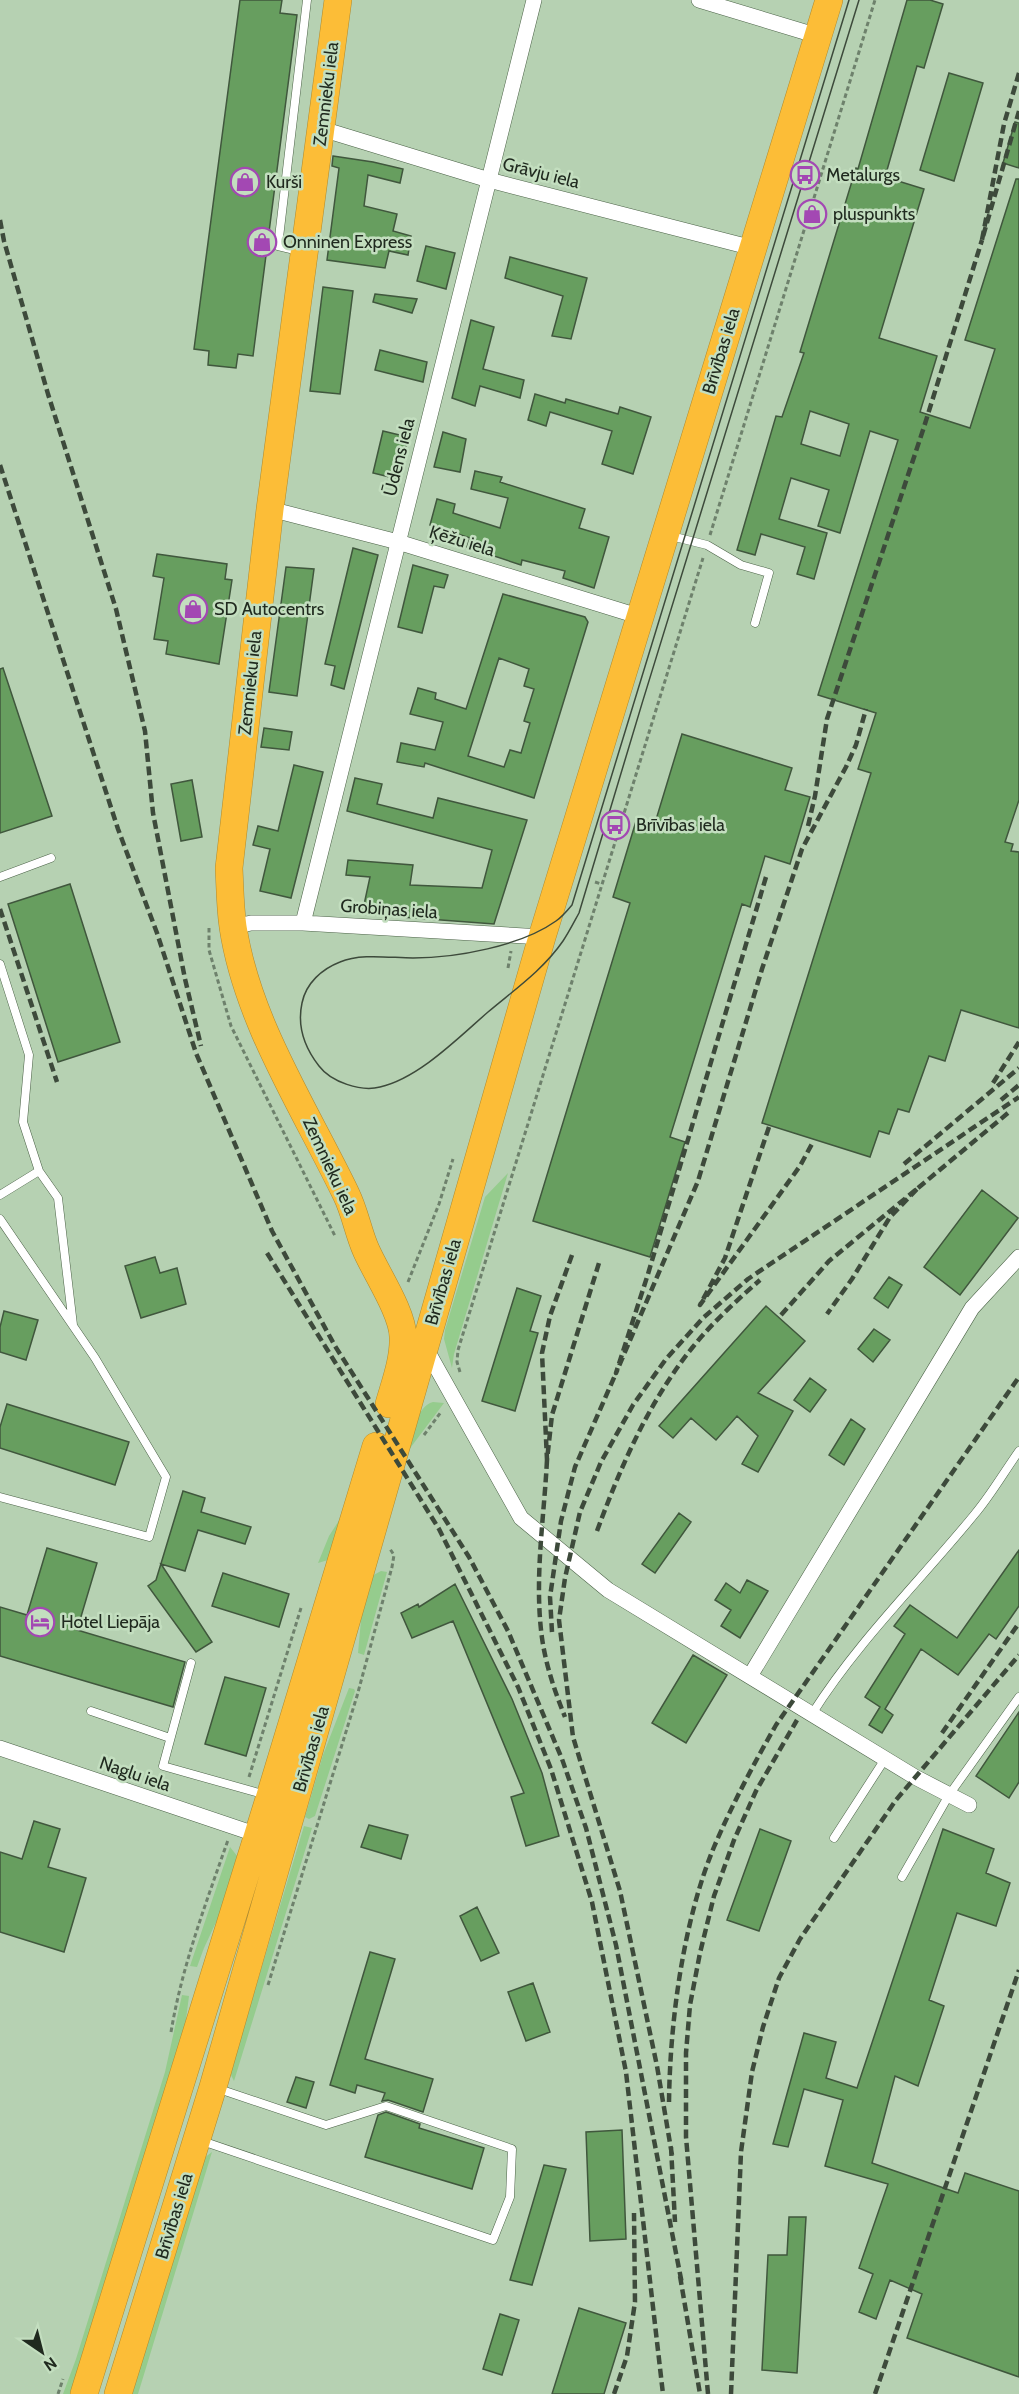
<svg xmlns="http://www.w3.org/2000/svg" width="1019" height="2394" font-family="Cabin,sans-serif">
  <style>
    .green { fill: #95cc8d }
    .building { fill: #679e5f; stroke: #40573d; stroke-width: 1.5; fill-rule: evenodd }
    .lines { fill: none; stroke-linecap: round; stroke-linejoin: round }
    .lane-casing { stroke: #4b6247; stroke-width: 9 }
    .street-casing { stroke: #4b6247; stroke-width: 16 }
    .highway-casing { stroke: #af8a2f; stroke-width: 28 }
    .path { stroke: #6e816c; stroke-width: 3; stroke-dasharray: 4.5 3; stroke-linecap: butt }
    .lane { stroke: #fff; stroke-width: 8 }
    .street { stroke: #fff; stroke-width: 15 }
    .highway { stroke: #fcbd37; stroke-width: 27 }
    .tram { stroke: #3d4a3b; stroke-width: 1.5 }
    .rail { stroke: #3d4a3b; stroke-width: 4.5; stroke-dasharray: 9 4.5; stroke-linecap: butt }
    .labels { text-anchor: middle; dominant-baseline: central; stroke-width: 5; stroke-linejoin: round; paint-order: stroke }
    .street-label { font-size: 18px; fill: #202a1f; stroke: #c3debf }
    .poi-label { font-size: 18px; fill: #202a1f; stroke: #c3debf; text-anchor: start }
  </style>
  <rect width="100%" height="100%" fill="#b6d1b2"/>
  <path class="green" d="M508 1173 454 1354 452 1368 444 1339 445 1330 485 1197Z
    M433 1402 444 1403 408 1451C413 1436 416 1406 433 1402Z
    M349 1505 328 1560 318 1563 329 1536Z
    M381 1571 387 1572 364 1655 358 1653 362 1609 370 1577Z
    M349 1688 354 1689 355 1691 315 1816 309 1819 305 1817 323 1755Z
    M304 1826 312 1828 234 2081 230 2073Z
    M230 1847 238 1857 231 1890 204 1948 197 1967 190 1966Z
    M182 1995 189 1996 184 2035 76 2394H63L76 2359 165 2072Z
    M212 2152 138 2394H129L204 2158Z"/>
  <path class="building" d="M240 0H282L280 13 297 15 253 356 238 354 236 368 208 365 209 351 194 349Z
    M907 0H930L943 4 924 68 917 66 885 177 924 189 879 338 937 356 920 412 970 428 995 349 965 340 1016 179H1019V800L1005 842 1013 844 1011 851 1019 852V1028L961 1010 945 1061 929 1056 909 1112 898 1109 889 1134 879 1131 870 1157 762 1123 871 773 858 769 876 713 818 695 898 440 870 431 840 533 818 526 829 490 791 478 779 519 827 533 814 579 797 574 805 547 761 534 755 555 737 550 776 416 782 417 804 353 800 352 856 168 858 169ZM810 411 849 424 840 456 801 444Z
    M949 73 983 83 954 181 920 170Z
    M1015 122 1019 123V168L1003 163Z
    M333 156 373 162 403 169 400 183 368 175 364 206 397 214 393 231 411 236 408 255 389 251 385 268 327 260 339 168 332 166Z
    M426 246 455 253 446 289 417 281Z
    M510 257 587 278 571 339 552 336 563 296 505 278Z
    M323 287 353 291 340 394 310 391Z
    M375 294 417 299 412 313 373 302Z
    M471 320 494 327 483 369 524 380 520 398 480 386 475 406 452 398Z
    M380 350 427 362 423 382 375 370Z
    M535 394 565 403 566 399 618 414 620 407 651 417 633 474 602 464 612 431 550 412 546 426 528 420Z
    M383 431 408 437 398 479 373 473Z
    M443 432 466 439 460 472 434 467Z
    M475 471 502 477 500 482 585 509 579 528 609 537 594 588 563 578 565 571 522 560 521 565 467 547 470 538 430 525 437 499 455 504 453 513 500 528 508 498 471 489Z
    M353 548 378 555 344 689 331 685 335 666 325 664Z
    M157 554 227 564 225 579 232 580 219 664 166 654 168 641 154 639 164 578 153 576Z
    M413 565 448 575 444 588 434 586 422 633 398 627Z
    M286 567 314 569 297 696 269 692Z
    M503 594 585 617 588 622 534 798 425 763 424 767 397 762 401 743 435 750 443 722 410 714 418 688 436 693 435 699 466 709ZM499 658 529 669 524 686 534 689 524 721 530 723 521 753 510 750 504 767 468 756Z
    M3 668 52 816 0 833V669Z
    M264 728 292 732 289 750 261 747Z
    M682 734 792 768 785 790 810 797 790 864 765 856 750 907 742 904 670 1137 685 1142 650 1257 533 1221 630 903 613 897 637 818 655 823Z
    M294 765 323 772 291 898 260 891 270 849 253 845 258 826 278 831Z
    M355 778 382 784 377 804 433 818 438 798 527 820 494 924 362 914 370 877 346 875 348 860 413 865 410 885 482 888 492 850 347 811Z
    M192 780 202 837 181 841 171 784Z
    M70 884 120 1042 58 1062 8 904Z
    M982 1190 1018 1218 960 1295 924 1267Z
    M155 1257 160 1273 177 1268 186 1304 141 1318 125 1266Z
    M889 1277 902 1285 888 1308 874 1298Z
    M517 1288 541 1296 530 1331 538 1333 515 1411 482 1401Z
    M766 1306 805 1341 758 1393 793 1411 758 1472 742 1464 758 1436 737 1416 716 1440 691 1418 673 1438 659 1426Z
    M4 1311 38 1320 26 1360 0 1352V1327Z
    M874 1329 890 1340 873 1362 858 1349Z
    M810 1378 826 1390 810 1412 794 1400Z
    M7 1404 129 1442 115 1485 0 1448V1427Z
    M851 1419 865 1429 844 1465 829 1455Z
    M183 1491 205 1498 201 1512 251 1527 245 1544 198 1530 185 1571 161 1564 212 1642 196 1652 148 1586 156 1580Z
    M679 1513 691 1522 655 1573 642 1564Z
    M47 1548 97 1563 77 1630 185 1662 173 1707 0 1656V1607L27 1615Z
    M1019 1550V1606L996 1639 989 1634 958 1675 921 1649 885 1709 893 1715 882 1733 869 1725 880 1707 865 1697 905 1634 894 1626 910 1605 957 1638Z
    M223 1573 289 1594 279 1627 212 1606Z
    M747 1580 768 1591 740 1638 721 1626 731 1610 715 1600 726 1583 740 1593Z
    M455 1584 512 1699 542 1773 559 1836 526 1846 511 1797 524 1793 453 1621 412 1638 401 1613 418 1604 419 1607Z
    M693 1655 727 1675 686 1743 652 1723Z
    M225 1677 266 1688 246 1756 205 1744Z
    M1019 1712V1782L1009 1798 976 1776Z
    M34 1821 60 1829 48 1867 86 1878 64 1952 0 1932V1852L22 1859Z
    M369 1825 408 1835 401 1859 361 1847Z
    M760 1829 791 1841 759 1931 727 1920Z
    M943 1829 994 1849 986 1873 1010 1883 996 1926 957 1913 929 2000 944 2006 918 2086 895 2076 872 2163 958 2193 965 2173 1019 2191V2377L907 2338 922 2294 890 2280 876 2319 859 2312 873 2274 859 2268 888 2184 825 2166 843 2100 804 2089 788 2147 773 2144 804 2033 836 2042 826 2078 857 2088Z
    M477 1907 499 1953 481 1961 460 1916Z
    M370 1952 395 1959 365 2059 433 2079 423 2112 388 2100 382 2101 385 2093 357 2085 355 2093 330 2085Z
    M533 1983 550 2032 526 2041 508 1992Z
    M296 2077 314 2082 306 2108 287 2102Z
    M386 2112 420 2124 419 2128 484 2148 472 2189 365 2157 378 2115Z
    M622 2130 626 2239 590 2241 586 2132Z
    M544 2165 566 2169 532 2285 510 2280Z
    M789 2217H806L797 2373 762 2370 768 2255H787Z
    M579 2308 626 2323 604 2394H552Z
    M500 2314 519 2320 502 2375 483 2369Z"/>
  <g class="lines">
    <g class="lane-casing">
      <path id="lane" d="M299 251 278 246 307 0
        M671 536 707 545 741 565 769 573 755 623
        M0 877 51 858
        M0 964 29 1055 23 1122 39 1171
        M0 1195 39 1171 58 1198 73 1325
        M0 1219 95 1358 166 1477 149 1537 0 1497
        M191 1663 163 1766 266 1795
        M91 1711 170 1738
        M812 1714C858 1641 920 1581 974 1515 991 1495 1004 1472 1019 1451
        M834 1838 885 1759
        M902 1877 949 1795 1019 1697
        M202 2141 493 2240 510 2197 512 2149 386 2106 326 2125 216 2088"/>
    </g>
    <g class="street-casing">
      <path id="street" d="M699 0 818 36
        M322 129 489 180 753 248
        M270 509 398 542 641 617
        M303 923 534 0
        M233 927 251 923H303L542 937
        M425 1347 521 1518 608 1590 915 1777 969 1805
        M750 1676 972 1308 1019 1257
        M0 1748 258 1835"/>
    </g>
    <g class="highway-casing">
      <path id="highway" d="M338 0 270 509 229 868C230 887 230 907 233 927 247 1021 305 1109 346 1194 355 1212 358 1232 366 1250 376 1273 403 1313 403 1337 404 1359 395 1383 389 1404
        M84 2394 270 1796 376 1446
        M118 2394 213 2087 542 937 829 0"/>
    </g>
    <path class="path" d="M710 535 875 0
      M595 882 601 884
      M209 928V950L231 1026 335 1236
      M508 968 511 951
      M408 1282 439 1204 453 1159
      M460 1372 457 1362 458 1350 703 558
      M424 1435 441 1412
      M249 1777 301 1608
      M268 1985 357 1696 392 1567 394 1555 390 1549
      M171 2032C182 1966 206 1903 228 1840
      M58 2394 63 2379"/>
    <use href="#lane" class="lane"/>
    <use href="#street" class="street"/>
    <use href="#highway" class="highway"/>
    <path class="tram" d="M849 0 572 905C567 911 562 917 556 921 521 946 456 958 413 958 391 958 361 953 340 962 322 969 306 983 302 1003 297 1026 305 1048 319 1066 331 1082 361 1092 380 1087 419 1078 458 1038 488 1012 514 990 543 970 563 941 569 932 574 922 579 913 670 608 764 304 859 0"/>
    <path class="rail" d="M1019 73 1004 124 982 240 1019 111
      M0 220 4 241 48 394 116 609 145 731 153 813 185 979 201 1046
      M0 465 118 829 157 933 196 1053 272 1231 335 1346 469 1557 508 1631 562 1759 586 1828 616 1945 682 2284
      M808 826 815 796 827 719 924 427 982 240
      M766 877 648 1274 616 1373 698 1181 762 969 802 849 846 767 856 745 866 709
      M0 909 57 1082
      M993 1083 1019 1042
      M1001 1100 1019 1085
      M769 1127 725 1258 700 1305 800 1166 813 1142
      M904 1164 1019 1068
      M918 1188 1008 1113
      M267 1253 439 1529 518 1687 551 1769 592 1902 626 2072 663 2394
      M572 1255 550 1316 542 1353 547 1460 552 1415 599 1263
      M781 1315 829 1261 918 1188 890 1217 852 1279 827 1314
      M547 1460C544 1519 534 1579 542 1638 546 1666 555 1692 565 1717
      M597 1531C621 1466 648 1403 692 1348 712 1323 736 1301 760 1280
      M552 1632 550 1597 561 1521 575 1467 616 1373
      M942 1733 1019 1623
      M669 2102C670 2021 683 1922 714 1847 732 1805 753 1765 776 1725L1019 1377
      M671 2147 675 2222
      M672 2155 657 2066 620 1891 573 1737 559 1620 565 1578 580 1512 601 1462 633 1405 666 1359 703 1318 748 1279 1019 1097
      M680 2276 700 2394
      M614 2394 627 2356 635 2302 634 2213
      M708 2394 686 2137V2053L690 2005 700 1953 714 1896 734 1840 756 1791 797 1720
      M731 2394 741 2152 752 2072 763 2027 779 1978 800 1939 896 1800 1019 1655
      M875 2394 1019 1970"/>
  </g>
  <defs>
    <g id="bus-ring" transform="scale(1.5)"><circle r="9.5" fill="#c3debf" stroke="#a348b3" stroke-width="1.5"/><path d="M-5-6H5V4H4V6H2V4H-2V6H-4V4H-5ZM-3.5-4V0h7V-4ZM-3.5 1.2v1.5H-2V1.2ZM2 1.2v1.5H3.5V1.2Z" fill="#a348b3"/></g>
    <g id="shop-ring" transform="scale(1.5)"><circle r="9.5" fill="#c3debf" stroke="#a348b3" stroke-width="1.5"/><path d="M-5-2.5h2.3a2.7 3.5 0 0 1 5.4 0H5L5.5 6h-11ZM-1.5-2.5h3a1.5 2.3 0 0 0-3 0Z" fill="#a348b3"/></g>
    <g id="hotel-ring" transform="scale(1.5)"><circle r="9.5" fill="#c3debf" stroke="#a348b3" stroke-width="1.5"/><path d="M-6-4.5h1.5V1H6V5H4.5V3h-9V5H-6ZM-4 0a1.8 1.8 0 1 1 3.6 0ZM.5 0V-2.5h3Q6-2.5 6 0Z" fill="#a348b3"/></g>
  </defs>
  <g fill-rule="evenodd">
    <use href="#bus-ring" x="805" y="175"/>
    <use href="#shop-ring" x="245" y="182"/>
    <use href="#shop-ring" x="812" y="214"/>
    <use href="#shop-ring" x="262" y="242"/>
    <use href="#shop-ring" x="193" y="609"/>
    <use href="#bus-ring" x="615" y="825"/>
    <use href="#hotel-ring" x="40" y="1622"/>
  </g>
  <g class="labels">
    <g class="street-label">
      <text transform="translate(326 94) rotate(-83)">Zemnieku iela</text>
      <text transform="translate(541 173) rotate(14)">Grāvju iela</text>
      <text transform="translate(721 351) rotate(-73)">Brīvības iela</text>
      <text transform="translate(399 457) rotate(-76)">Ūdens iela</text>
      <text transform="translate(462 541) rotate(17)">Ķēžu iela</text>
      <text transform="translate(250 683) rotate(-84)">Zemnieku iela</text>
      <text transform="translate(389 909) rotate(4)">Grobiņas iela</text>
      <text transform="translate(330 1166) rotate(65)">Zemnieku iela</text>
      <text transform="translate(443 1282) rotate(-74)">Brīvības iela</text>
      <text transform="translate(311 1749) rotate(-74)">Brīvības iela</text>
      <text transform="translate(135 1774) rotate(19)">Naglu iela</text>
      <text transform="translate(174 2216) rotate(-73)">Brīvības iela</text>
    </g>
    <g class="poi-label">
      <text x="826" y="175">Metalurgs</text>
      <text x="266" y="182">Kurši</text>
      <text x="833" y="214">pluspunkts</text>
      <text x="283" y="242">Onninen Express</text>
      <text x="214" y="609">SD Autocentrs</text>
      <text x="636" y="825">Brīvības iela</text>
      <text x="61" y="1622">Hotel Liepāja</text>
    </g>
  </g>
  <g transform="translate(42 2352) rotate(145)" stroke="#c3debf" stroke-width="4.5" paint-order="stroke">
  <path d="M0-4.5L10 22L0 15L-10 22Z" fill="#202a1f"/>
  <text y="-9" font-size="16" font-weight="bold" text-anchor="middle" fill="#202a1f">N</text>
  </g>
</svg>
